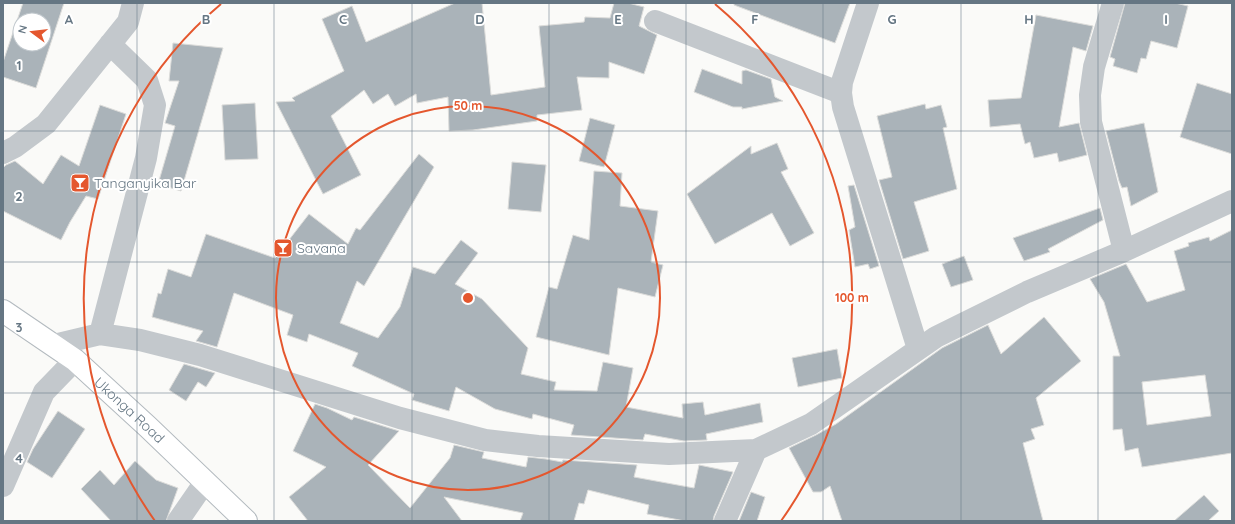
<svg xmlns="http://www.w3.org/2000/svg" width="1235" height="524" font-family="Quicksand,sans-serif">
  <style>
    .building { fill: #aab3b9; stroke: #dcdcda; fill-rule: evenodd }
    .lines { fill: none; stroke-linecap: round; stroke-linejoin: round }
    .secondary-casing { stroke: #b3babf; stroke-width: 24 }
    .street { stroke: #c3c8cc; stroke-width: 22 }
    .secondary { stroke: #fff; stroke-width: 22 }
    .grid { fill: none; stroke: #657683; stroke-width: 1; stroke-opacity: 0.55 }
    .ring { fill: none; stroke: #e4572e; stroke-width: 2 }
    .labels { text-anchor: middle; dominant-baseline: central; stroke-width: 4; stroke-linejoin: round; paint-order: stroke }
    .poi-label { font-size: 14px; fill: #657683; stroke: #fff; text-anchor: start }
    .street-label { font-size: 14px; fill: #657683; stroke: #fff }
    .grid-label { font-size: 13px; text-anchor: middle; font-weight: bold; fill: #657683; stroke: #fff; stroke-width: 4; stroke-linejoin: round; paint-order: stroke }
    .centre { fill: #e4572e; stroke: #fff; stroke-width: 2 }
    .ring-label { font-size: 12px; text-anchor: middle; font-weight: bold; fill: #e4572e; stroke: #fff; stroke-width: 4; stroke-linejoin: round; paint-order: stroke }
  </style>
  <rect width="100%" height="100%" fill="#fafaf8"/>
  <path class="building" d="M23 3H64L36 88 3 77V62ZM20 20H44V44H20Z
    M455 3H482L491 95 545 87 539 26 584 22 585 17 610 18 614 3H628L644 7 639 26 657 35 644 74 609 62V78L577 77 582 110 537 115V121L473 130 449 131 448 97 417 103 416 94 395 106 388 94 373 104 364 90 331 116 361 175 323 194 276 102 295 101 292 98 344 71 322 19 352 6 366 42Z
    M734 3H850L835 43 734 5Z
    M1125 3H1175L1188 6 1177 48 1151 41 1146 59 1141 58 1137 73 1113 66 1115 59 1110 57Z
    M1036 15 1093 26 1086 51 1073 47 1059 127 1079 123 1087 155 1059 162 1057 153 1034 158 1030 142 1025 144 1020 124 990 127 988 100 1021 98Z
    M173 43 223 48 181 191 158 184 175 126 165 123 179 81H169Z
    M702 69 742 84V71L746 70 771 79 775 97 783 101 742 109V107H733L694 92Z
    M1197 83 1232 94V154L1180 137Z
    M255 103 258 159 225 160 222 105Z
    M925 104 926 109 941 105 947 127 943 128 957 189 914 202 929 251 903 259 879 180 892 177 877 116Z
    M100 105 126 114 98 199 86 196 70 222 61 240 3 211V168L6 165 15 161 43 184 61 155 79 166Z
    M590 118 615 125 604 167 579 161Z
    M1144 123 1158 192 1131 206 1127 187 1122 188 1119 181 1106 131Z
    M777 143 788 169 781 172 814 233 790 246 772 213 715 244 687 194 751 146V154Z
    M419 154 434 167 364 286 357 281 340 323 378 338 400 307 413 267 435 274 461 240 478 253 455 284 482 299 528 348 521 374 556 382 554 390 597 391 603 362 633 368 626 407 683 418 682 404 703 402 705 415 760 403 763 422 706 434 707 440 684 441 645 434 643 440 571 435 574 425 533 414 532 419 495 409 456 387 449 411 412 400 414 394 352 366 358 353 309 334 307 342 287 335 293 315 234 293 217 347 196 341 203 331 152 317 158 293 161 294 168 269 191 277 206 234 275 258 309 214 348 244 356 228 360 230Z
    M512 162 546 165 541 212 508 209Z
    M594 171 622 173 620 206 658 211 651 262 663 265 655 297 618 288 609 355 536 337 549 287 557 289 573 235 589 240Z
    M854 185 879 266 870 269 868 264 855 267 849 230 855 227 848 186Z
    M1100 208 1103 220 1048 249 1050 252 1024 261 1013 238Z
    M1232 230V453L1142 467 1138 448 1125 451 1122 429 1113 430V356H1120L1104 302 1090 279 1126 264 1147 302 1185 290 1174 251 1189 246 1188 243 1209 237 1210 241ZM1205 375 1211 416 1147 425 1142 382Z
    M964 256 973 280 951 287 942 264Z
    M1044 317 1081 361 1036 398 1044 425 1031 429 1035 439 1023 443 1043 521H842L830 486 821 492H813L789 448 816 435 836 424 942 348 988 325 1001 354Z
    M837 349 842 378 798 387 792 358Z
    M184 364 215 373 206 387 198 382 186 401 169 390Z
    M315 404 327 408 352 420 354 417 399 431 368 465 410 508 450 458 454 445 484 452 482 458 526 467 528 457 546 459 562 462 563 460 637 465 634 477 694 488 699 465 733 472 714 516 713 521H685L647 514 649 505 588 490 584 504 579 503 574 521H520L523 513 444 497 462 521H308L289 497 326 467 293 451Z
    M58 411 85 429 52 478 27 462 33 449Z
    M135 461 156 480 178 488 166 521H111L81 489 100 470 114 485Z
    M751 492 765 497 757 521H739Z
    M1204 495 1219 511 1208 521H1174Z"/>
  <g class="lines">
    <g class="secondary-casing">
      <g id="secondary">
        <path id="s1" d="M3 311 75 360 148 427 246 521"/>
      </g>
    </g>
    <path class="street" d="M868 3 842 82 841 93 843 107 918 349
      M1113 3 1094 67 1090 95 1091 122 1124 251
      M655 21 841 93
      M3 153 15 147 46 124 128 22 133 3
      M100 334 146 158 155 105 147 80 110 44
      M54 345 100 334 140 340 200 355 400 418 485 440 538 446 669 454 756 450 811 424 936 337 1027 292 1124 251 1232 201
      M3 486 44 392 75 360
      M178 521 205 482
      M725 521 756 450"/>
    <use href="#secondary" class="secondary"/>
  </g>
  <path class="grid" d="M137 3V521M274 3V521M412 3V521M549 3V521M686 3V521M823 3V521M961 3V521M1098 3V521M3 131H1232M3 262H1232M3 393H1232"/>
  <g class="ring">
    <circle cx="468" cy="298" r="192"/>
    <path d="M155 521A384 384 0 0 1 221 4M715 4A384 384 0 0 1 781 521"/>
  </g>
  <defs>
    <g id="bar-square" transform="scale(1)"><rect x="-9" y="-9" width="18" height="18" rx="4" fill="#e4572e" stroke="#fff"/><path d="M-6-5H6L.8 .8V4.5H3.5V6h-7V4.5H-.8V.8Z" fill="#fff"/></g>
  </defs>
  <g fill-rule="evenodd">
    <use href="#bar-square" x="80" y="183"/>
    <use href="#bar-square" x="283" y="248"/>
  </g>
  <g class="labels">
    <g class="poi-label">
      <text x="94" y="183">Tanganyika Bar</text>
      <text x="297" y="248">Savana</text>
    </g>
    <g class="street-label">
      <text stroke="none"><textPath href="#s1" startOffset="161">Ukonga Road</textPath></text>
    </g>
  </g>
  <g class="grid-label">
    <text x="69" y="24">A</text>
    <text x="206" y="24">B</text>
    <text x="343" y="24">C</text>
    <text x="480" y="24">D</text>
    <text x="618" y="24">E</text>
    <text x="755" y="24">F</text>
    <text x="892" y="24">G</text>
    <text x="1029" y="24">H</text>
    <text x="1166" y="24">I</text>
    <text x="19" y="70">1</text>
    <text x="19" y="201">2</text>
    <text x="19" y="332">3</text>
    <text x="19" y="463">4</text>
  </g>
  <circle cx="468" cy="298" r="6" class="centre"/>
  <g class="ring-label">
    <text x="468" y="110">50 m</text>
    <text x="852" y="302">100 m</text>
  </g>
  <rect width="1235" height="524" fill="none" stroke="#657683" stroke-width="8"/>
  <g transform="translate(32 32) rotate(285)"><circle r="19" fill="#ffffff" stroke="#c1c8cd"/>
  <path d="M0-3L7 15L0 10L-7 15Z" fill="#e4572e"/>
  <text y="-6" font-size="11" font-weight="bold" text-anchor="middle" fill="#657683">N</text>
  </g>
</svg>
